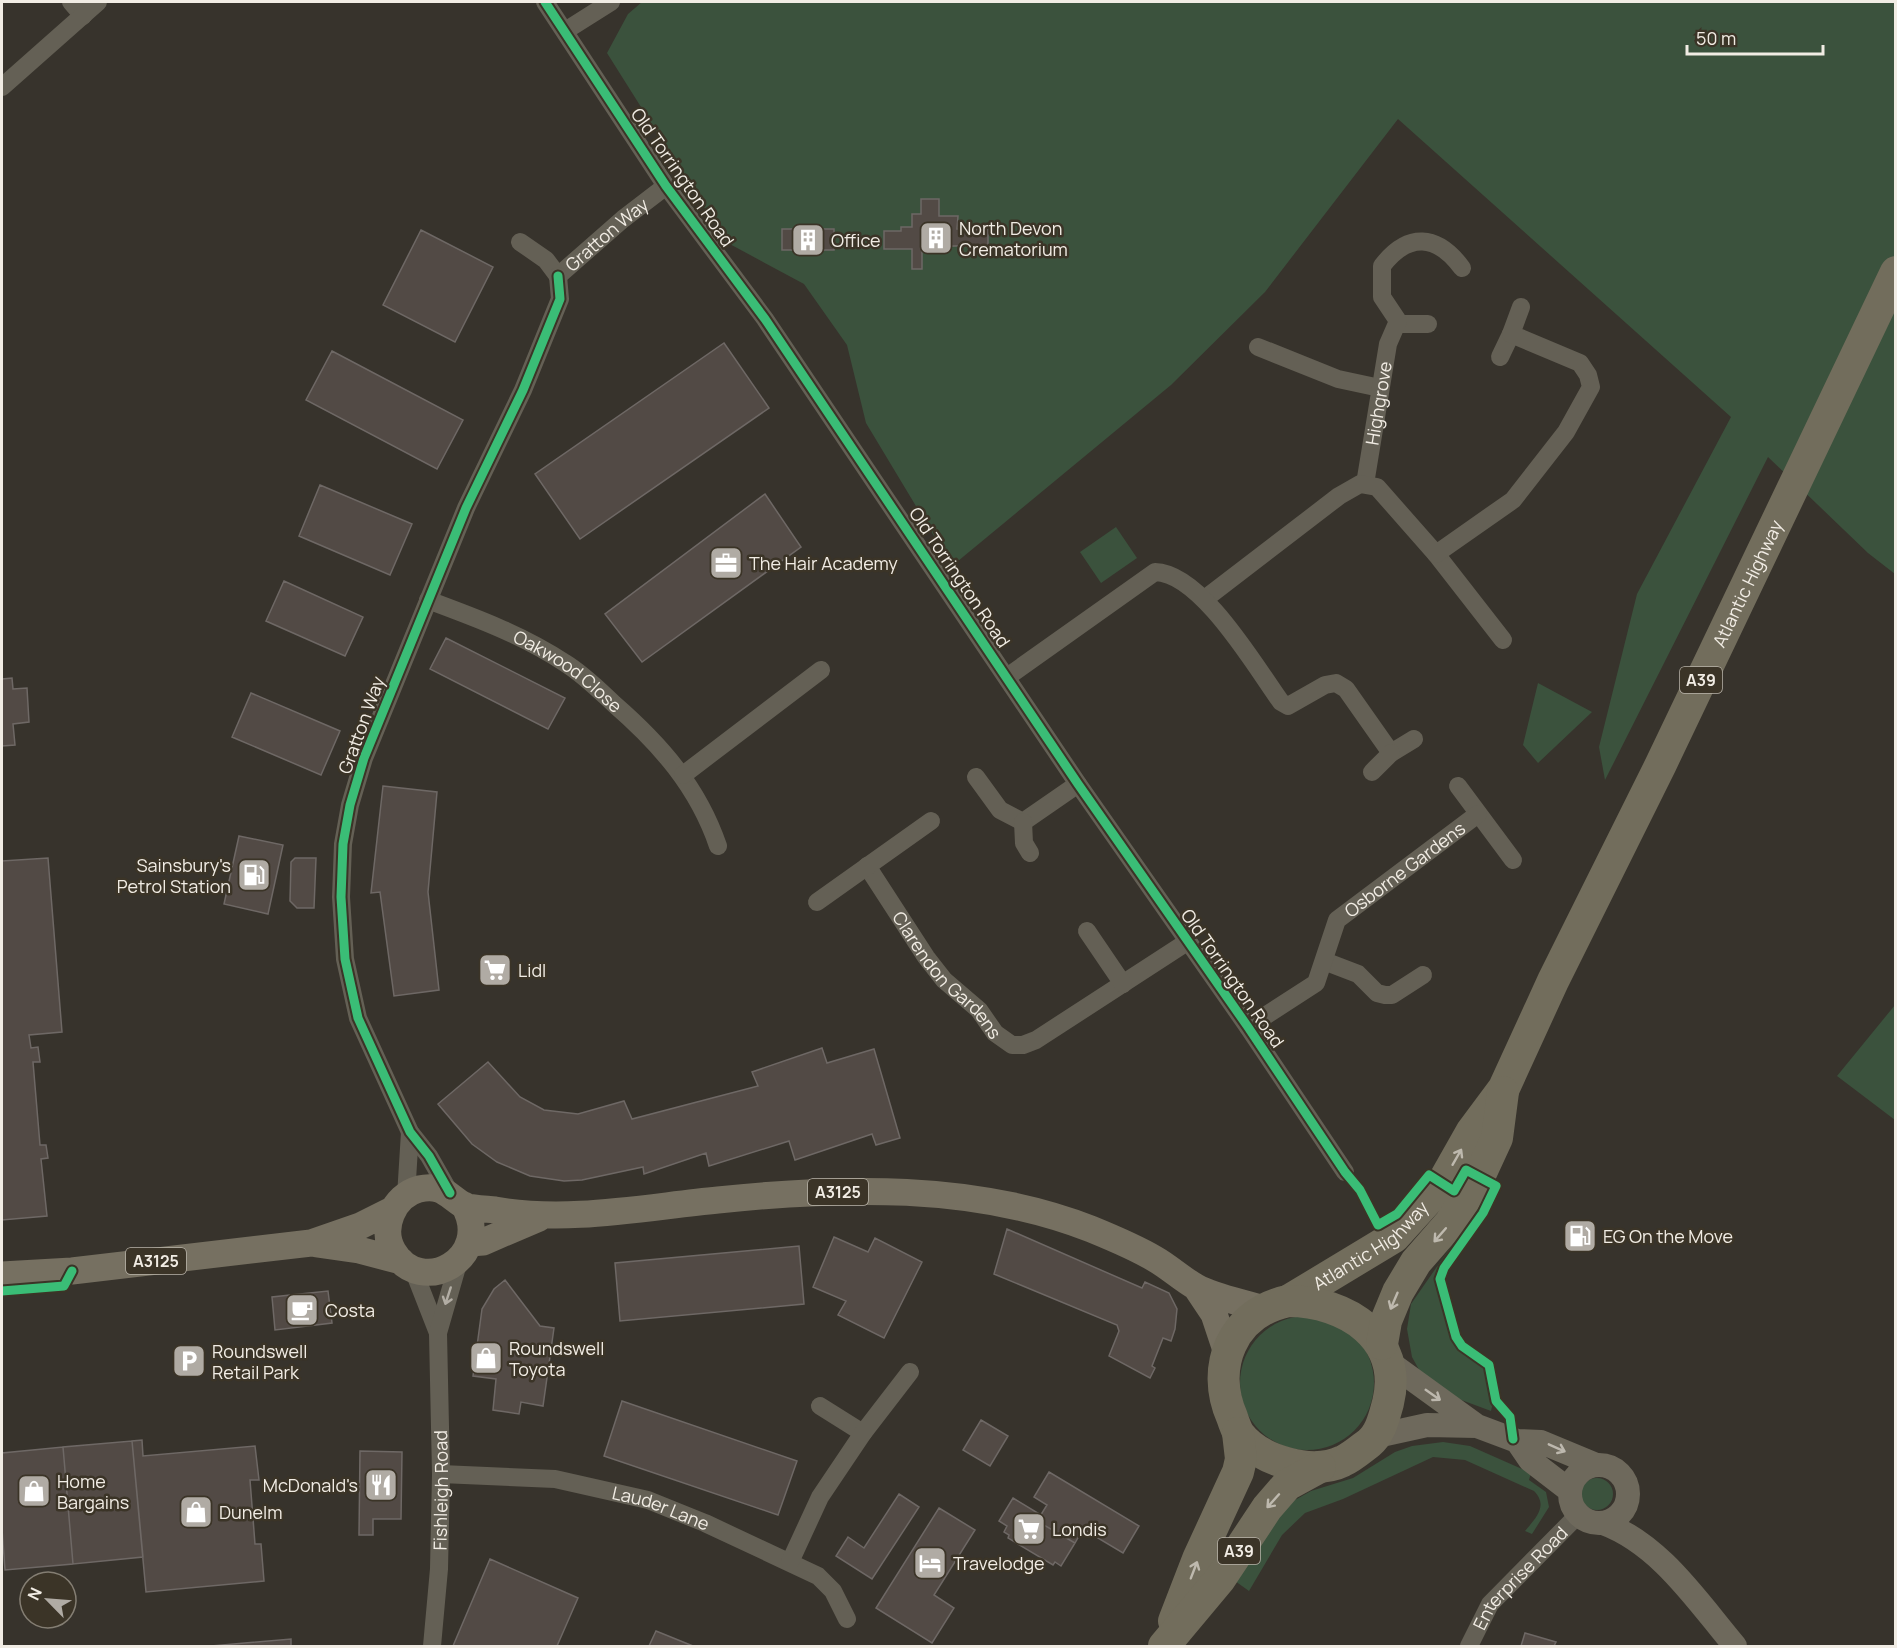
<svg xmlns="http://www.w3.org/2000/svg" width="1897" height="1648" font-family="Manrope,sans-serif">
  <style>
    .green { fill: #3b523d }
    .building { fill: #524a45; stroke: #6e6865; stroke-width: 1.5 }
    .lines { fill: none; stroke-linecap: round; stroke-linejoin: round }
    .street { stroke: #646055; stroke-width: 18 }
    .secondary { stroke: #6e695c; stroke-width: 24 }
    .primary { stroke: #767061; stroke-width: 27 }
    .highway { stroke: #726d5c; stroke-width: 32 }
    .cycleway-casing { stroke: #3b3427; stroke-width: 13 }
    .cycleway { stroke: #3abd76; stroke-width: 9 }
    .oneway { stroke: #beb9ae }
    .oneway2 { stroke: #b2ada4 }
    .oneway3 { stroke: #bdb8ae }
    .labels { text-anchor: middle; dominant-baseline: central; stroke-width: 5; stroke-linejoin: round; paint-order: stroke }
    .shield { fill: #3b3427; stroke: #bab5ab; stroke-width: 1.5 }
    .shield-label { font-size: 16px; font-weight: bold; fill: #f1ece4 }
    .street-label { font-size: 18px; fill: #f1ece4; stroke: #3b3427 }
    .poi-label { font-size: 18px; fill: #f1ece4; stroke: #3b3427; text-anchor: start }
  </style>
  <rect width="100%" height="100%" fill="#37332c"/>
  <path class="green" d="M642 2H1895V574L1868 553 1768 457 1605 780 1599 747 1637 594 1731 417 1398 119 1265 292 1171 385 952 566 866 423 847 345 804 284 726 242 607 53 628 14Z
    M1116 527 1137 558 1101 583 1080 552Z
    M1538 683 1592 712 1538 763 1523 745Z
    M1895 1005V1120L1837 1076Z
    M1485 1187 1490 1190 1478 1214 1438 1273 1436 1281 1457 1345 1485 1366 1493 1402 1491 1411 1456 1398 1423 1377 1412 1357 1407 1329 1411 1304 1461 1232Z
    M1240 1383a67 67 0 1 1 134 0a67 67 0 1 1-134 0Z
    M1443 1442 1470 1446 1531 1473 1529 1480 1546 1492 1549 1507 1532 1534 1525 1531C1535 1519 1549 1506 1534 1491L1465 1460 1433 1457 1343 1499 1305 1513 1282 1535 1249 1591 1235 1581 1281 1511 1295 1500 1311 1491 1353 1478 1395 1452 1412 1446Z
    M1581 1494a16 16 0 1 1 32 0a16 16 0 1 1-32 0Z"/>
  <path class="building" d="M921 199H939V216H958L957 229H988V245L922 247V269H912V249H884V231H901V227H912V214H921Z
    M782 229H834V250H782Z
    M421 230 493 267 455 342 383 305Z
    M724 343 769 408 580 539 535 474Z
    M332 351 463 420 437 469 306 400Z
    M320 485 412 524 390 575 299 536Z
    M765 494 801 547 642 662 605 614Z
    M284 581 363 617 345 656 266 621Z
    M446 638 565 698 548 729 430 669Z
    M12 678 13 689 27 688 29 722 13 724 15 745 2 746V679Z
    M251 693 340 731 321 775 232 737Z
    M383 786 437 792 428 892 439 990 394 996 380 892 371 893Z
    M239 836 283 845 268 914 224 904Z
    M2 852V861L48 858 62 1032 29 1035 31 1048 38 1047 40 1062H33L40 1145H46L48 1158 41 1159 47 1216 2 1220Z
    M295 858H316L314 908H297L290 901 291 862Z
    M822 1048 827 1063 874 1049 900 1138 876 1145 872 1134 795 1160 789 1141 709 1166 706 1153 644 1174 643 1167 582 1180 564 1181 530 1176 497 1162 472 1144 438 1104 488 1062 520 1097 544 1110 578 1114 624 1101 632 1119 758 1086 752 1072Z
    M1007 1229 1142 1288 1145 1282 1169 1293 1177 1309 1175 1329 1171 1341 1163 1338 1152 1366 1155 1368 1150 1378 1109 1356 1119 1331 1117 1325 994 1274Z
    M834 1237 868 1252 875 1238 922 1262 884 1338 838 1315 846 1301 813 1287Z
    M799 1246 804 1304 620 1321 615 1263Z
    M505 1280 540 1326 554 1328 543 1406 521 1402 519 1414 493 1410 496 1379 473 1376 482 1309 494 1289Z
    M328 1291 332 1323 275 1330 272 1297Z
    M622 1401 797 1461 778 1515 604 1456Z
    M981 1420 1008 1436 990 1466 963 1450Z
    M142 1440 143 1456 255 1446 259 1480H250L255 1544H261L264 1581 146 1592 132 1441Z
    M132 1441 143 1557 73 1564 63 1447Z
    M63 1447 73 1564 5 1570 2 1529V1453Z
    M360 1451 402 1452 401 1519H373V1535H359Z
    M1049 1472 1139 1526 1123 1553 1083 1529 1075 1543 1037 1521 1047 1505 1034 1497Z
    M899 1494 919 1507 872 1579 836 1556 848 1537 864 1548Z
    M1013 1498 1041 1515 1037 1521 1075 1543 1061 1566 1055 1562 1053 1565 1008 1538 1009 1535 1004 1532 1007 1526 999 1521Z
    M939 1508 975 1530 934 1595 954 1608 932 1643 876 1608Z
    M490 1559 578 1598 557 1646H453Z
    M656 1631 693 1646H649Z
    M1525 1633 1556 1642 1554 1646H1521Z
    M291 1639V1646H211Z"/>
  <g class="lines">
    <g class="street">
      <path d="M71 2 83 16"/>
      <path d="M545 2 666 186 765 319 1078 784 1248 1027 1345 1172"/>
      <path d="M565 31 611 2"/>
      <path d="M2 87 98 2"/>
      <path d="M520 242 546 260 558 276"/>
      <path id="s1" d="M558 276 623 219 666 186"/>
      <path d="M1397 324H1428"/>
      <path d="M1258 347 1338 379 1380 388"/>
      <path d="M1500 357 1511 334"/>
      <path id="s2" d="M1365 484 1388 344 1398 321 1382 297V266C1408 232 1437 234 1462 268"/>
      <path d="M1436 554 1503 640"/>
      <path d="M1206 598 1339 496 1360 484 1377 487 1436 554 1513 500 1566 432 1591 387 1588 375 1580 363 1511 334 1521 307"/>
      <path id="s3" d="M428 600C474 617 523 635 565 663 583 674 599 690 614 704 660 744 698 787 718 846"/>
      <path d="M1007 677 1155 572C1201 573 1255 666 1281 702L1288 706 1325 685 1336 683 1346 689 1391 753 1414 739"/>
      <path d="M1372 772 1391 753"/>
      <path d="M683 775 821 670"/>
      <path d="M976 777 1000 810 1023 822 1078 784"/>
      <path d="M1458 786 1513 860"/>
      <path d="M1023 822 1024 843 1030 853"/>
      <path id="s4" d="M867 866 926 957 944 980 979 1010 995 1033 1012 1045H1023L1036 1040 1187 942"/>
      <path d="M817 902 931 821"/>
      <path d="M1087 931 1123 984"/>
      <path d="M1324 961 1358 974 1377 993 1385 995H1392L1423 975"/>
      <path id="s5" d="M1248 1027 1316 983 1337 920 1478 814"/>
      <path d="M450 1193 429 1156 410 1132 358 1018 345 959 341 897 343 844 350 805 364 758 466 508 523 390 560 299 558 276"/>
      <path d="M406 1196 410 1132"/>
      <path d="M413 1269 438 1333"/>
      <path d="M820 1406 863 1433"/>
      <path id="s6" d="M441 1474 555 1479 648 1500 705 1523 818 1576 833 1591 847 1619"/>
      <path d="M790 1562 820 1497 863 1433 910 1372"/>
      <path id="s7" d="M432 1646 439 1569 441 1474 438 1333 459 1260"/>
      <path id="s8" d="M1469 1646 1490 1604 1578 1515"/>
    </g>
    <path class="secondary" d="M1390 1363 1477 1426
      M1377 1436 1427 1425 1477 1426 1517 1441 1541 1442 1594 1464
      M1517 1441 1530 1460 1569 1490
      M1570 1494a29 29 0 1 1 58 0a29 29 0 1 1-58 0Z
      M1603 1523C1660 1544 1697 1601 1735 1646"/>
    <path class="primary" d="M464 1205C494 1258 421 1299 393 1251 380 1228 393 1196 419 1189 442 1184 447 1195 463 1205 470 1209 487 1209 495 1210 568 1223 645 1207 718 1200 842 1187 973 1183 1091 1229 1113 1238 1135 1247 1155 1259 1169 1267 1182 1279 1196 1287 1216 1298 1242 1302 1263 1309
      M470 1243 483 1242 539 1218
      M317 1244 359 1250 401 1261
      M2 1275 72 1271 311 1243 360 1226 394 1209
      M1196 1287 1214 1314 1227 1353"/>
    <g class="highway">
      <path id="s9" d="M1288 1301 1394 1237 1442 1184 1472 1131 1504 1088 1553 981 1661 764 1896 272"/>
      <path d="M1288 1301C1346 1301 1404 1338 1388 1403 1384 1417 1381 1433 1369 1443 1361 1449 1352 1457 1343 1461 1312 1476 1260 1461 1239 1434 1236 1429 1234 1423 1232 1417 1210 1367 1232 1313 1288 1301Z"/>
      <path d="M1382 1344 1386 1321 1398 1292 1416 1262 1450 1223 1479 1177 1497 1138 1503 1092"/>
      <path d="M1174 1621 1198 1559 1238 1472 1241 1459 1238 1433"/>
      <path d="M1164 1646 1220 1579 1267 1508 1287 1485 1320 1467"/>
    </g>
    <g class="cycleway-casing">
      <path id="cycleway" d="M545 2 666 186 765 319 1078 784 1248 1027 1345 1172 1360 1190 1378 1225 1397 1214 1429 1175 1454 1191 1466 1170 1496 1186 1483 1213 1444 1268 1440 1279 1456 1337 1462 1346 1489 1365 1496 1401 1510 1417 1513 1439
        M450 1193 429 1156 410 1132 358 1018 345 959 341 897 343 844 350 805 364 758 466 508 523 390 560 299 558 276
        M2 1291 64 1286 72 1271"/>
    </g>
    <use href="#cycleway" class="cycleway"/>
  </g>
  <defs><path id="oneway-shaft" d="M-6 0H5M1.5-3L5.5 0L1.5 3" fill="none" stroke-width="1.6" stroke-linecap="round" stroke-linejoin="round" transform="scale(1.5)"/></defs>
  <g class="oneway">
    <use href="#oneway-shaft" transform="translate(1457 1157) rotate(-60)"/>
    <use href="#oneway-shaft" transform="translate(1440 1235) rotate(131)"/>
    <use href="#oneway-shaft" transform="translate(1394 1301) rotate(113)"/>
    <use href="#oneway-shaft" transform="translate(1273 1501) rotate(132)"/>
    <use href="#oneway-shaft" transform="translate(1194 1570) rotate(-69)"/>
  </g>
  <use class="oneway2" href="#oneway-shaft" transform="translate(448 1296) rotate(108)"/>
  <g class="oneway3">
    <use href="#oneway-shaft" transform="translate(1433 1395) rotate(35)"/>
    <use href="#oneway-shaft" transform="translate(1557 1448) rotate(24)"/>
  </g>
  <defs>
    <g id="building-square" transform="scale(1.725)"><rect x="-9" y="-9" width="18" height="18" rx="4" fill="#b0aba4" stroke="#3b3427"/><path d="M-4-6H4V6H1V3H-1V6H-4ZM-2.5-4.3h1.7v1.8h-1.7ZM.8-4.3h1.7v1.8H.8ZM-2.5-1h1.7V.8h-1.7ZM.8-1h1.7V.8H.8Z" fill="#fff"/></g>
    <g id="office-square" transform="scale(1.725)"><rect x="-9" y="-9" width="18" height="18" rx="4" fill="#b0aba4" stroke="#3b3427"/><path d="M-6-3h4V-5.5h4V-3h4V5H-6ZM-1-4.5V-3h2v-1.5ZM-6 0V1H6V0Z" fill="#fff"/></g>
    <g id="fuel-square" transform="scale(1.725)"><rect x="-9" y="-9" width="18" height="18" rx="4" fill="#b0aba4" stroke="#3b3427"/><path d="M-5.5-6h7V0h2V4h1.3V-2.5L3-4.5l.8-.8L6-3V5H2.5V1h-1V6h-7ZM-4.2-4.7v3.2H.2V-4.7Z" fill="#fff"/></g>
    <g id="supermarket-square" transform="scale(1.725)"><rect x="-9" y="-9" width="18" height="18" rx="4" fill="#b0aba4" stroke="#3b3427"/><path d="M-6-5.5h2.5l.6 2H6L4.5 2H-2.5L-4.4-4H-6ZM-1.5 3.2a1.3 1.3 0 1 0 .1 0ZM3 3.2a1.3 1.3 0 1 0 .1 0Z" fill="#fff"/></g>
    <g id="cafe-square" transform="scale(1.725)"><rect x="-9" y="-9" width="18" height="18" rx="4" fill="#b0aba4" stroke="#3b3427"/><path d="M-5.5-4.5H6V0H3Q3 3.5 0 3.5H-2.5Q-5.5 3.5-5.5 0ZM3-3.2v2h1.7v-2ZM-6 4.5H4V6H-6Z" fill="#fff"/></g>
    <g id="shop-square" transform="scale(1.725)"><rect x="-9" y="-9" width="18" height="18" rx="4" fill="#b0aba4" stroke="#3b3427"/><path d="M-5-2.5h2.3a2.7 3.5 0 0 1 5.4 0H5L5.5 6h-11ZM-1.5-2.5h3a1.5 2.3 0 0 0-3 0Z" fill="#fff"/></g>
    <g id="parking-square" transform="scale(1.725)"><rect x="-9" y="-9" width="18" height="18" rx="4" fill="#b0aba4" stroke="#3b3427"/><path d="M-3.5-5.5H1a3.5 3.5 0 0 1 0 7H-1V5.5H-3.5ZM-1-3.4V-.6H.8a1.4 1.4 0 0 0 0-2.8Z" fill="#fff"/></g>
    <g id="restaurant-square" transform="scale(1.725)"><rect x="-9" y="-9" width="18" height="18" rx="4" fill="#b0aba4" stroke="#3b3427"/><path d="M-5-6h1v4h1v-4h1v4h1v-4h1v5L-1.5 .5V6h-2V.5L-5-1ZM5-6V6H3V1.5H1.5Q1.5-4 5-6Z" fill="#fff"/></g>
    <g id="hotel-square" transform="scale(1.725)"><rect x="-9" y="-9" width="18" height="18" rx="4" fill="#b0aba4" stroke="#3b3427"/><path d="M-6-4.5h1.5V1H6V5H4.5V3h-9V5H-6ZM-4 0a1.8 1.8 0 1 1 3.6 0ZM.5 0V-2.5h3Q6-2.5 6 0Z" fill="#fff"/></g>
  </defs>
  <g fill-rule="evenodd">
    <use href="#building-square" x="936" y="238"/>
    <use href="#building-square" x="808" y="240"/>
    <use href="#office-square" x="726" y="563"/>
    <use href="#fuel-square" x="254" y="875"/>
    <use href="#supermarket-square" x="495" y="970"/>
    <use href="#fuel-square" x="1580" y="1236"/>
    <use href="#cafe-square" x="302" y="1310"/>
    <use href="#shop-square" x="486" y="1358"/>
    <use href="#parking-square" x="189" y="1361"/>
    <use href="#restaurant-square" x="381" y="1485"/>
    <use href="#shop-square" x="34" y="1491"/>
    <use href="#shop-square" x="196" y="1512"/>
    <use href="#supermarket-square" x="1029" y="1529"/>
    <use href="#hotel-square" x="930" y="1563"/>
  </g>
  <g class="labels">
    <g class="shield">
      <rect x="1680" y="667" width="42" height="26" rx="4.5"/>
      <rect x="808" y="1179" width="60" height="26" rx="4.5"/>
      <rect x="126" y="1248" width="60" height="26" rx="4.5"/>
      <rect x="1218" y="1538" width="42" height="26" rx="4.5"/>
    </g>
    <g class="shield-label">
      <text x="1701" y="680">A39</text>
      <text x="838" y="1192">A3125</text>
      <text x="156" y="1261">A3125</text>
      <text x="1239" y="1551">A39</text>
    </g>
    <g class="street-label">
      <text transform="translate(683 177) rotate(55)">Old Torrington Road</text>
      <text stroke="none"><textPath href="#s1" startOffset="64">Gratton Way</textPath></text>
      <text stroke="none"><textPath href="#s2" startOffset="82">Highgrove</textPath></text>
      <text transform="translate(960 577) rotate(56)">Old Torrington Road</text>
      <text stroke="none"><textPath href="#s9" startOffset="870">Atlantic Highway</textPath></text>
      <text stroke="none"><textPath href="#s3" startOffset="158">Oakwood Close</textPath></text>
      <text transform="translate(361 725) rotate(-70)">Gratton Way</text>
      <text stroke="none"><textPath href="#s5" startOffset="232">Osborne Gardens</textPath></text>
      <text stroke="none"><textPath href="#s4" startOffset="136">Clarendon Gardens</textPath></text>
      <text transform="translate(1233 978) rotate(55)">Old Torrington Road</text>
      <text stroke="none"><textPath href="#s9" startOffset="100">Atlantic Highway</textPath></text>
      <text stroke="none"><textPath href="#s7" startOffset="156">Fishleigh Road</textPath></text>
      <text stroke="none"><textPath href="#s6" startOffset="224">Lauder Lane</textPath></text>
      <text stroke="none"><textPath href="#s8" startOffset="86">Enterprise Road</textPath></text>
    </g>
    <g class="poi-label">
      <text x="959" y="228">North Devon<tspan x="959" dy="21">Crematorium</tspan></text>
      <text x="831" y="240">Office</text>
      <text x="749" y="563">The Hair Academy</text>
      <text x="231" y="865" text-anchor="end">Sainsbury's<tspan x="231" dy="21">Petrol Station</tspan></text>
      <text x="518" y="970">Lidl</text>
      <text x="1603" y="1236">EG On the Move</text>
      <text x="325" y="1310">Costa</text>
      <text x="509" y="1348">Roundswell<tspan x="509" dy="21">Toyota</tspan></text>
      <text x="212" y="1351">Roundswell<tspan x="212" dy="21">Retail Park</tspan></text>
      <text x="57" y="1481">Home<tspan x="57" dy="21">Bargains</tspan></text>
      <text x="358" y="1485" text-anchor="end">McDonald's</text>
      <text x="219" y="1512">Dunelm</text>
      <text x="1052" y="1529">Londis</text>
      <text x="953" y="1563">Travelodge</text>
    </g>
  </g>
  <rect width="1897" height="1648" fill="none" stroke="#f1ece4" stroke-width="6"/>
  <g transform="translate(48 1600) rotate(295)"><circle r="28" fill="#3b3427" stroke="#847e73" stroke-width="1.5"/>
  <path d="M0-4.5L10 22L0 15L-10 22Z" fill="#b0aba4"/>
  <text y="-9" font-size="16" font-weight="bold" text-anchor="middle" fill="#f1ece4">N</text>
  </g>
  <path d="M1687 45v9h136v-9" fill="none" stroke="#f1ece4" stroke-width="3"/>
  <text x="1696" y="45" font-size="18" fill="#f1ece4" stroke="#3b3427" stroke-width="4.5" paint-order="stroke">50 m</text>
</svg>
